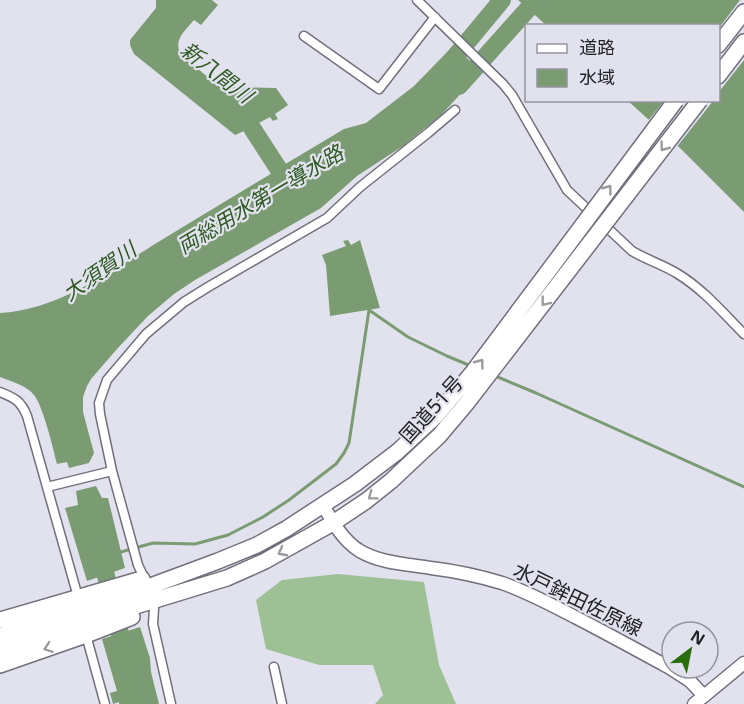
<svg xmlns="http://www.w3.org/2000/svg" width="744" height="704" font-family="'Noto Sans','Noto Sans JP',sans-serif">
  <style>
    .forest { fill: #9ec095 }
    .water { fill: #7b9c73 }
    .pier { fill: #e2e2ef }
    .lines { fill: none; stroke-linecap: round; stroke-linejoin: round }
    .stream { stroke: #7b9c73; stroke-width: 3 }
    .river { stroke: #7b9c73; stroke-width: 18 }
    .street-casing { stroke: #70717c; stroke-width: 11 }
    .secondary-casing { stroke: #70717c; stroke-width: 15 }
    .primary-casing { stroke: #70717c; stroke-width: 15 }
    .highway-casing { stroke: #70717c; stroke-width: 18 }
    .street { stroke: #fff; stroke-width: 8 }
    .secondary { stroke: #fff; stroke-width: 12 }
    .primary { stroke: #fff; stroke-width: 12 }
    .highway { stroke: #fff; stroke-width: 15 }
    .highway-bridge-casing { stroke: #70717c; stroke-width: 18; stroke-linecap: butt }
    .highway-bridge { stroke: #fff; stroke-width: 15 }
    .oneway { stroke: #9b9c9d }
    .labels { text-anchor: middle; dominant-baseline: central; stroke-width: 4.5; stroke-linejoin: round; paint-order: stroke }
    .street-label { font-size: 20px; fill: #212226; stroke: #e2e2ef }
    .water-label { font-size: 21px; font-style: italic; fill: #2e5a21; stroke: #e2e2ef }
  </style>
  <rect width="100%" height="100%" fill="#e2e2ef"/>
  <path class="forest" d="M338 574 424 582 439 665 456 704H375L383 695 373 665H319L266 649 256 600 282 580Z"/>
  <path class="water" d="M156 0H212L218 5 201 25 194 20C184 32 173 40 181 55L220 87 276 88 288 105 275 114 278 119 273 121 270 117 255 125 268 145 261 149 249 129 235 135 134 54 130 45V40L156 8Z
    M518 0H744V212L680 148 628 101 718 100V26L546 25Z
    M454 45 481 72 441 115 403 146 357 176 321 208 195 280 174 294 148 316 117 349 91 379 87 386 83 397V412L94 453 89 463 69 468 67 462 57 464C53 448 43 406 34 395 26 385 12 382 0 377V313C57 310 108 273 155 244 195 220 234 196 274 172L272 169 279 163 282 166 344 129 366 123 414 86Z
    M348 240 351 245 360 240 380 308 330 316 326 265 322 255 346 246 343 241Z
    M96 486 102 498H108L125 568 87 581 65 508 78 505 76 491Z
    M140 627 150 658 151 672 159 704H119V702L113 704 110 693 117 691 102 639Z"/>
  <path class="pier" d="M740 0H744V60L718 93 719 28Z
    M664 101H713L676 148 647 122Z"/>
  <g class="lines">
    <path class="stream" d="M493 375 536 393 744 487
      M117 553 153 543 195 544 228 535 263 517 289 500 336 464 344 453 349 443 369 310 408 337 447 356 471 366"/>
    <path class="river" d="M444 70 502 0
      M459 86 536 0
      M252 128 285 179
      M100 551 137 704"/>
    <g class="street-casing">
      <path id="street" d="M417 0 503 84 512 95 567 190 632 251C647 260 664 265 678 274 704 290 723 313 744 334
        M304 36 379 89 435 17
        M0 392C15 398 21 401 27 416L78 597
        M47 487 112 471
        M146 582 138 565 112 471 100 414 99 403 107 380 146 334 184 302 208 287 327 218 360 187 428 133 455 110
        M152 601 154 608 153 624 171 704
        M86 635 105 704
        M274 667 282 704"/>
    </g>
    <g class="secondary-casing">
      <path id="secondary" d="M694 704 704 696"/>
    </g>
    <g class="primary-casing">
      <path id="primary" d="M323 505C332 521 343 541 360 551 380 563 407 564 431 568 455 571 479 576 502 583 528 592 552 605 577 618 608 634 639 651 670 668L690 681 704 696 744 663"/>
    </g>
    <g class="highway-casing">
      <path id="highway" d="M718 45 744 12
        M718 76 744 42
        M0 620 142 579
        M0 636 148 587 218 561 257 545 286 529 355 484 397 452
        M0 650 142 604 227 578 265 561 333 523 366 501 391 481 408 465
        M0 665 86 635 132 617"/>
    </g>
    <use href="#street" class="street"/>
    <use href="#secondary" class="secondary"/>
    <use href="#primary" class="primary"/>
    <use href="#highway" class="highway"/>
    <g class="highway-bridge-casing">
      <path id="highway-bridge" d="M397 452 436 416 473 372 676 100
        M408 465 439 436 466 404 700 100"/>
    </g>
    <use href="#highway-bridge" class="highway-bridge"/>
  </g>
  <defs><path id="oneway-chevron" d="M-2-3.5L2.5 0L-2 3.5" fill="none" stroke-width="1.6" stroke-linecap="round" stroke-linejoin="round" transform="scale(1.5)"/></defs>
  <g class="oneway">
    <use href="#oneway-chevron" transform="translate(664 147) rotate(127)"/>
    <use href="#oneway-chevron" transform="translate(608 189) rotate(-53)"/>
    <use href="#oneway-chevron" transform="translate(545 302) rotate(128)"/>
    <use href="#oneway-chevron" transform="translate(480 363) rotate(-53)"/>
    <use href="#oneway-chevron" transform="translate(372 496) rotate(143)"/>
    <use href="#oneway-chevron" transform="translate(282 552) rotate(152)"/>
    <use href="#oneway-chevron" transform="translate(48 648) rotate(161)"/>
  </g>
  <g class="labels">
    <g class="street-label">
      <text transform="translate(431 409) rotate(-48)">国道51号</text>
      <text transform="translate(578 599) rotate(26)">水戸鉾田佐原線</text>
    </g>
    <g class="water-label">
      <text transform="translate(217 72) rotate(38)">新八間川</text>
      <text transform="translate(260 199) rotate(-31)">両総用水第一導水路</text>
      <text transform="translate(99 271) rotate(-35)">大須賀川</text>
    </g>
  </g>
  <rect x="525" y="24" width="195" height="78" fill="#e2e2ef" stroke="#95959f" stroke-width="1.5"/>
  <rect x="537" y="44" width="30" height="9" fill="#ffffff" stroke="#95959f" stroke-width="1.5"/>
  <text x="579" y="54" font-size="18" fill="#212226">道路</text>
  <rect x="537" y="69" width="30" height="18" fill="#7b9c73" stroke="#95959f" stroke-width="1.5"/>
  <text x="579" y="84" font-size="18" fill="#212226">水域</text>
  <g transform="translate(690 650) rotate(32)"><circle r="28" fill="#e2e2ef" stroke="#95959f" stroke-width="1.5"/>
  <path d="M0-4.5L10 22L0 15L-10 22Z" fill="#286e0c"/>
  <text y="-9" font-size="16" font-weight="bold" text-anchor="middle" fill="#212226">N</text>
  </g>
</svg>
